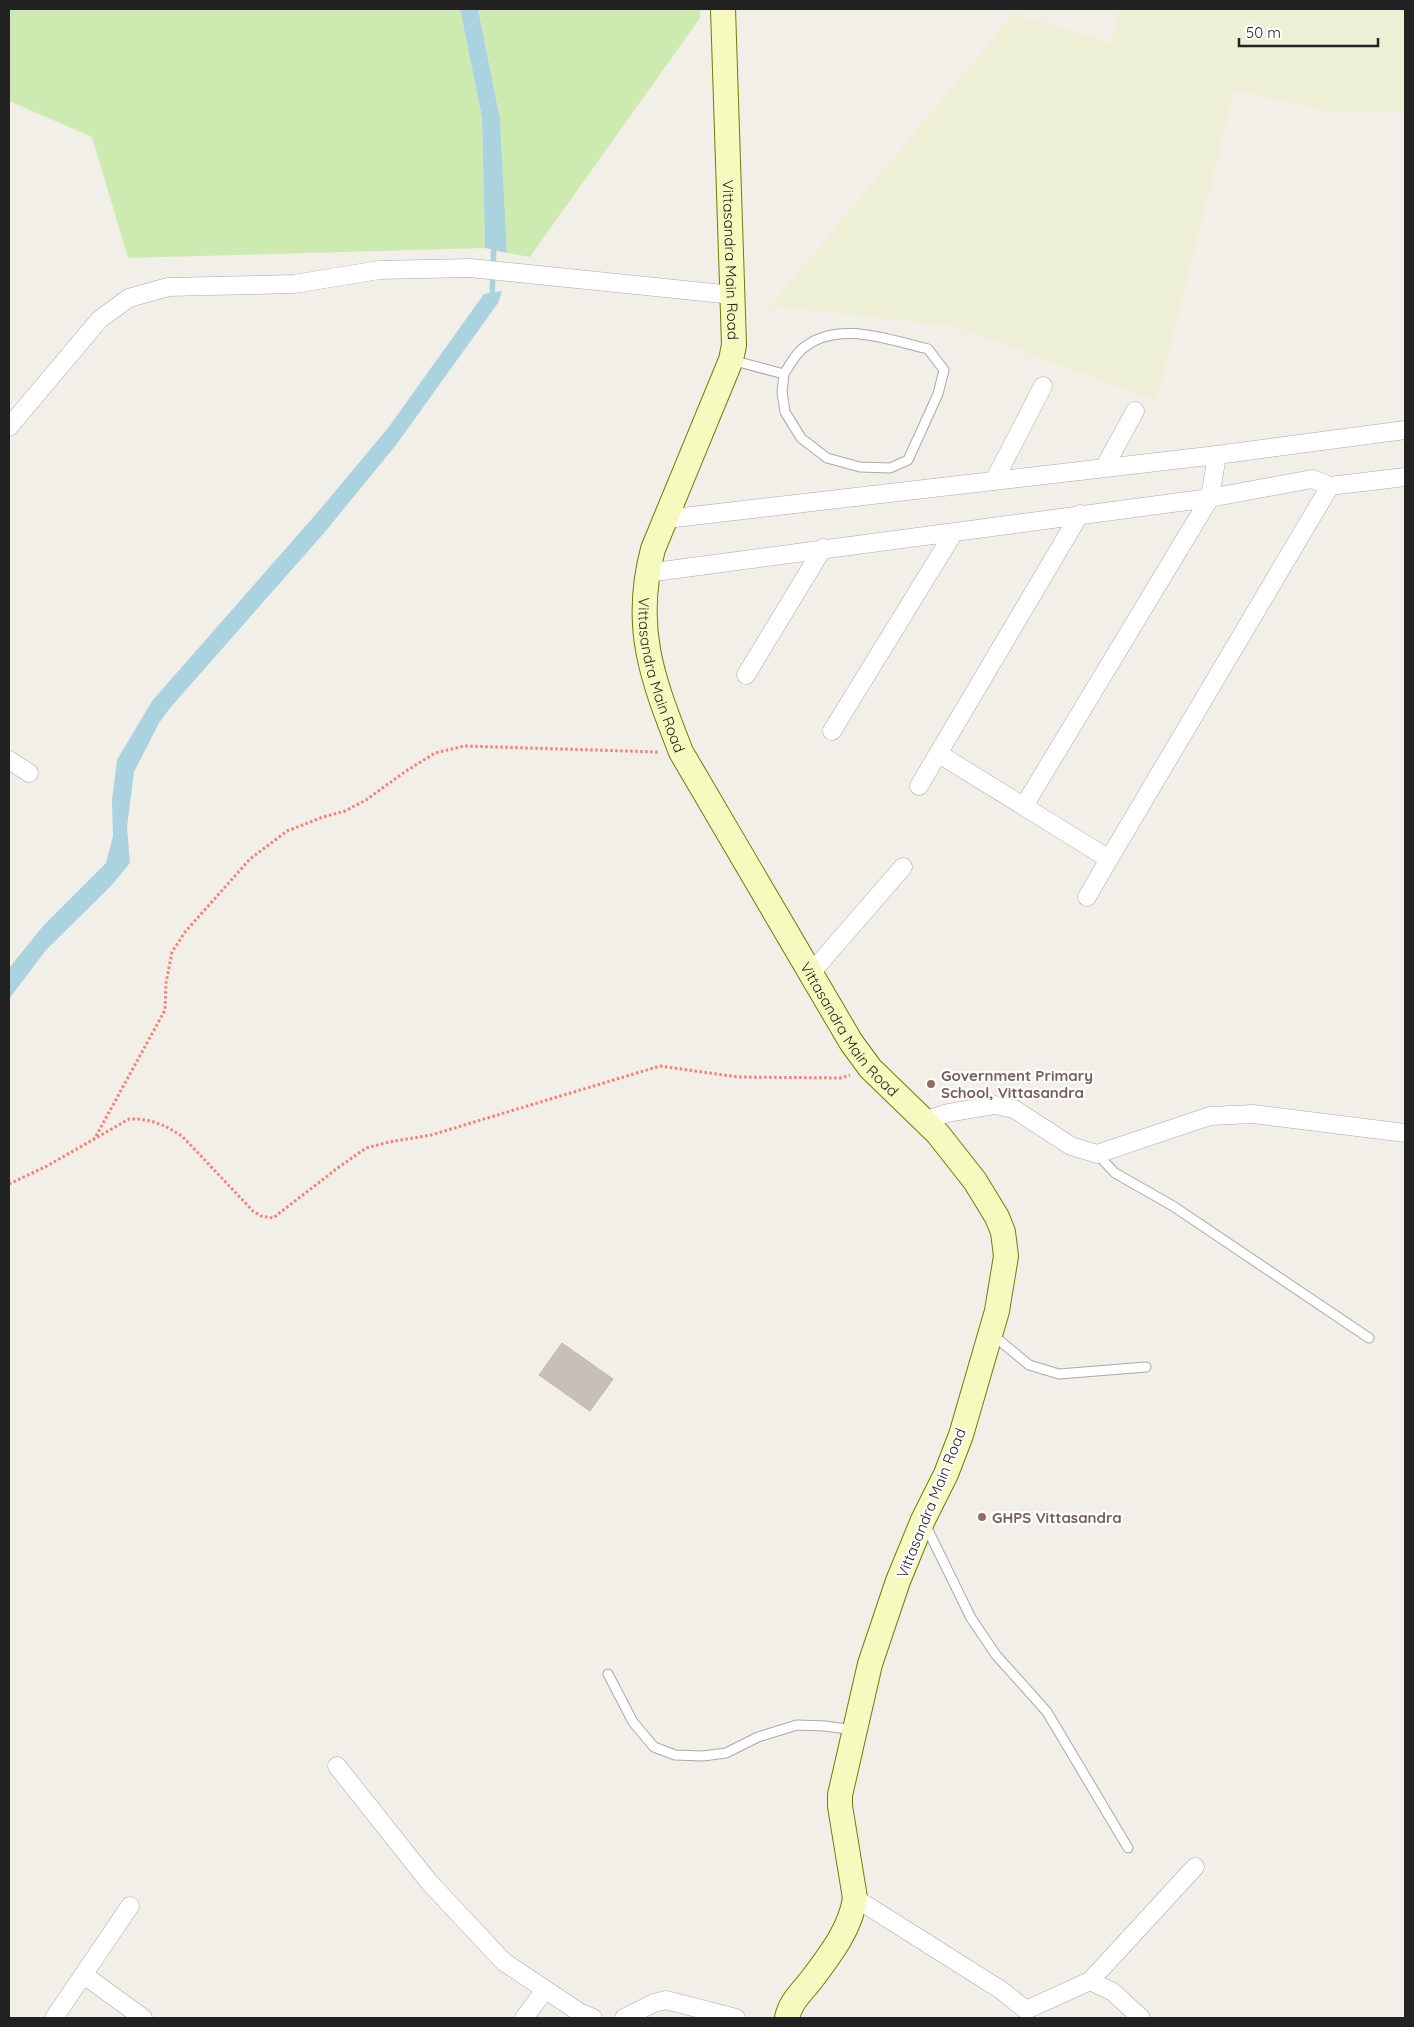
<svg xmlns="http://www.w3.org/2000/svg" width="1414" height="2027" font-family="Quicksand,sans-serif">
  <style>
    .farmland { fill: #eef0d5 }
    .grass { fill: #cdebb0 }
    .water { fill: #aad3df }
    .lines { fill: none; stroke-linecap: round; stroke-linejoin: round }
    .stream { stroke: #aad3df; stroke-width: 5.5 }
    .building { fill: #c7bfb8; stroke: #c4b6ab }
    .lane-casing { stroke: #a9a9a9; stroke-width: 11 }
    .street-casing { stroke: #a9a9a9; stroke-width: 19 }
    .secondary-casing { stroke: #707d05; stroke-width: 26 }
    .path { stroke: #fa8072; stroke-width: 3; stroke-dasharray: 2.5 2.5; stroke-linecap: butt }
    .lane { stroke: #fff; stroke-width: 9 }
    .street { stroke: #fff; stroke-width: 18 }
    .secondary { stroke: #f7fabf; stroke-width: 24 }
    .education-dot { fill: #8d6e63; stroke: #fff; stroke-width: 2 }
    .labels { text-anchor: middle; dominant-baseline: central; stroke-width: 4.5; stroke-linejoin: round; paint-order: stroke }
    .street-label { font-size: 15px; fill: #222; stroke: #fff }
    .education-label { font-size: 15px; font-weight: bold; fill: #785e54; stroke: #fff; text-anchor: start }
  </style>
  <rect width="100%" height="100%" fill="#f2efe9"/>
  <path class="farmland" d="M1119 9H1405V111L1334 113 1234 90 1157 401 957 327 770 306 1014 13 1110 43Z"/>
  <path class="grass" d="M9 9H460L482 118 485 248 128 258 92 137 9 101Z
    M478 9H700V18L530 257 507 253 500 119Z"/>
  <path class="water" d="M460 9H478L500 119 507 253 485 248 482 118Z
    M502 291 498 303 396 445 324 533 170 708 159 723 134 772 127 827 130 863 111 886 46 950 9 999V968L43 926 106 863 113 836 112 800 117 760 152 701 317 513 388 428 484 294Z"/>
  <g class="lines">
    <path class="stream" d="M492 298 494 243"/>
  </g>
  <path class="building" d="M562 1343 613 1379 590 1411 539 1375Z"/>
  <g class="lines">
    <g class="lane-casing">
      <path id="lane" d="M731 360 784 374C789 366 795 355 802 349 837 319 889 340 928 349L944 370 938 394 908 460 890 468 860 467 827 458 801 438 785 412 782 392 784 374
        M1097 1154 1115 1173 1173 1206 1369 1338
        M993 1335 1029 1365 1059 1374 1146 1367
        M925 1524 971 1618 996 1655 1047 1712 1128 1848
        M608 1674 633 1722 654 1747 675 1755 703 1756 726 1753 758 1737 797 1725 825 1726 854 1730"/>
    </g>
    <g class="street-casing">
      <path id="street" d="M9 427 100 319 129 298 168 287 294 284 379 270 470 268 733 295
        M1104 468 1135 411
        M994 481 1043 386
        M1330 486 1405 477
        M666 519 1217 455 1405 430
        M647 573 1210 498 1312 479 1330 486 1109 859 939 754
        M746 675 823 548
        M832 731 953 534
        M9 760 29 773
        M919 786 1080 514
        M1024 806 1210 498 1217 455
        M1087 897 1109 859
        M811 973 903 867
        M923 1121 948 1113 995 1105 1014 1109 1071 1146 1097 1154 1210 1116 1253 1114 1405 1133
        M337 1766 429 1882 504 1962 579 2012 593 2018
        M855 1898 1001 1990 1026 2010 1090 1981 1113 1992 1141 2018
        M84 1975 143 2018
        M1090 1981 1195 1867
        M54 2018 130 1906
        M524 2018 545 1990
        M624 2018 654 2003 666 2000 736 2018"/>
    </g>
    <g class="secondary-casing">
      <g id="secondary">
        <path id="s1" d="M723 9 734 345 731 360 653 549C632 628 653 680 681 752L851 1042 870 1068 938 1134 975 1181 997 1217 1003 1232 1006 1256 997 1311 961 1435 946 1474 923 1520 898 1581 870 1664 840 1795V1806L855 1898C851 1928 830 1955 812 1979 802 1992 790 2002 787 2018"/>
      </g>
    </g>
    <path class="path" d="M96 1136 165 1010 166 983 172 952 185 932 250 859 287 831 323 817 345 811 366 800 406 771 435 753 464 746 659 752
      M9 1184 47 1166 129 1119H138L151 1121 165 1126 182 1136 253 1211 261 1216 273 1218 339 1167 366 1148 389 1142 431 1135 660 1066 738 1077 840 1078 850 1075"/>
    <use href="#lane" class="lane"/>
    <use href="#street" class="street"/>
    <use href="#secondary" class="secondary"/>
  </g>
  <g class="education-dot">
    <circle cx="931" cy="1084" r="5"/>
    <circle cx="982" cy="1517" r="5"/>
  </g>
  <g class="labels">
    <g class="street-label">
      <text stroke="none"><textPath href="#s1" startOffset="251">Vittasandra Main Road</textPath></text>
      <text stroke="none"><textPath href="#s1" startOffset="685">Vittasandra Main Road</textPath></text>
      <text stroke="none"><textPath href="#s1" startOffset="1090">Vittasandra Main Road</textPath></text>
      <text transform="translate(931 1503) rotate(-68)">Vittasandra Main Road</text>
    </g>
    <g class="education-label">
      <text x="941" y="1075">Government Primary<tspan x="941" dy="17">School, Vittasandra</tspan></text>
      <text x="992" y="1517">GHPS Vittasandra</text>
    </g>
  </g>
  <rect width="1414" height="2027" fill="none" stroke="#222222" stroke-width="20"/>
  <path d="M1239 38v8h139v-8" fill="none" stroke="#222222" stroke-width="2.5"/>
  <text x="1246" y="38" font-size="15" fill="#222222" stroke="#ffffff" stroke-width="4" paint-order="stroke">50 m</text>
</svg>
